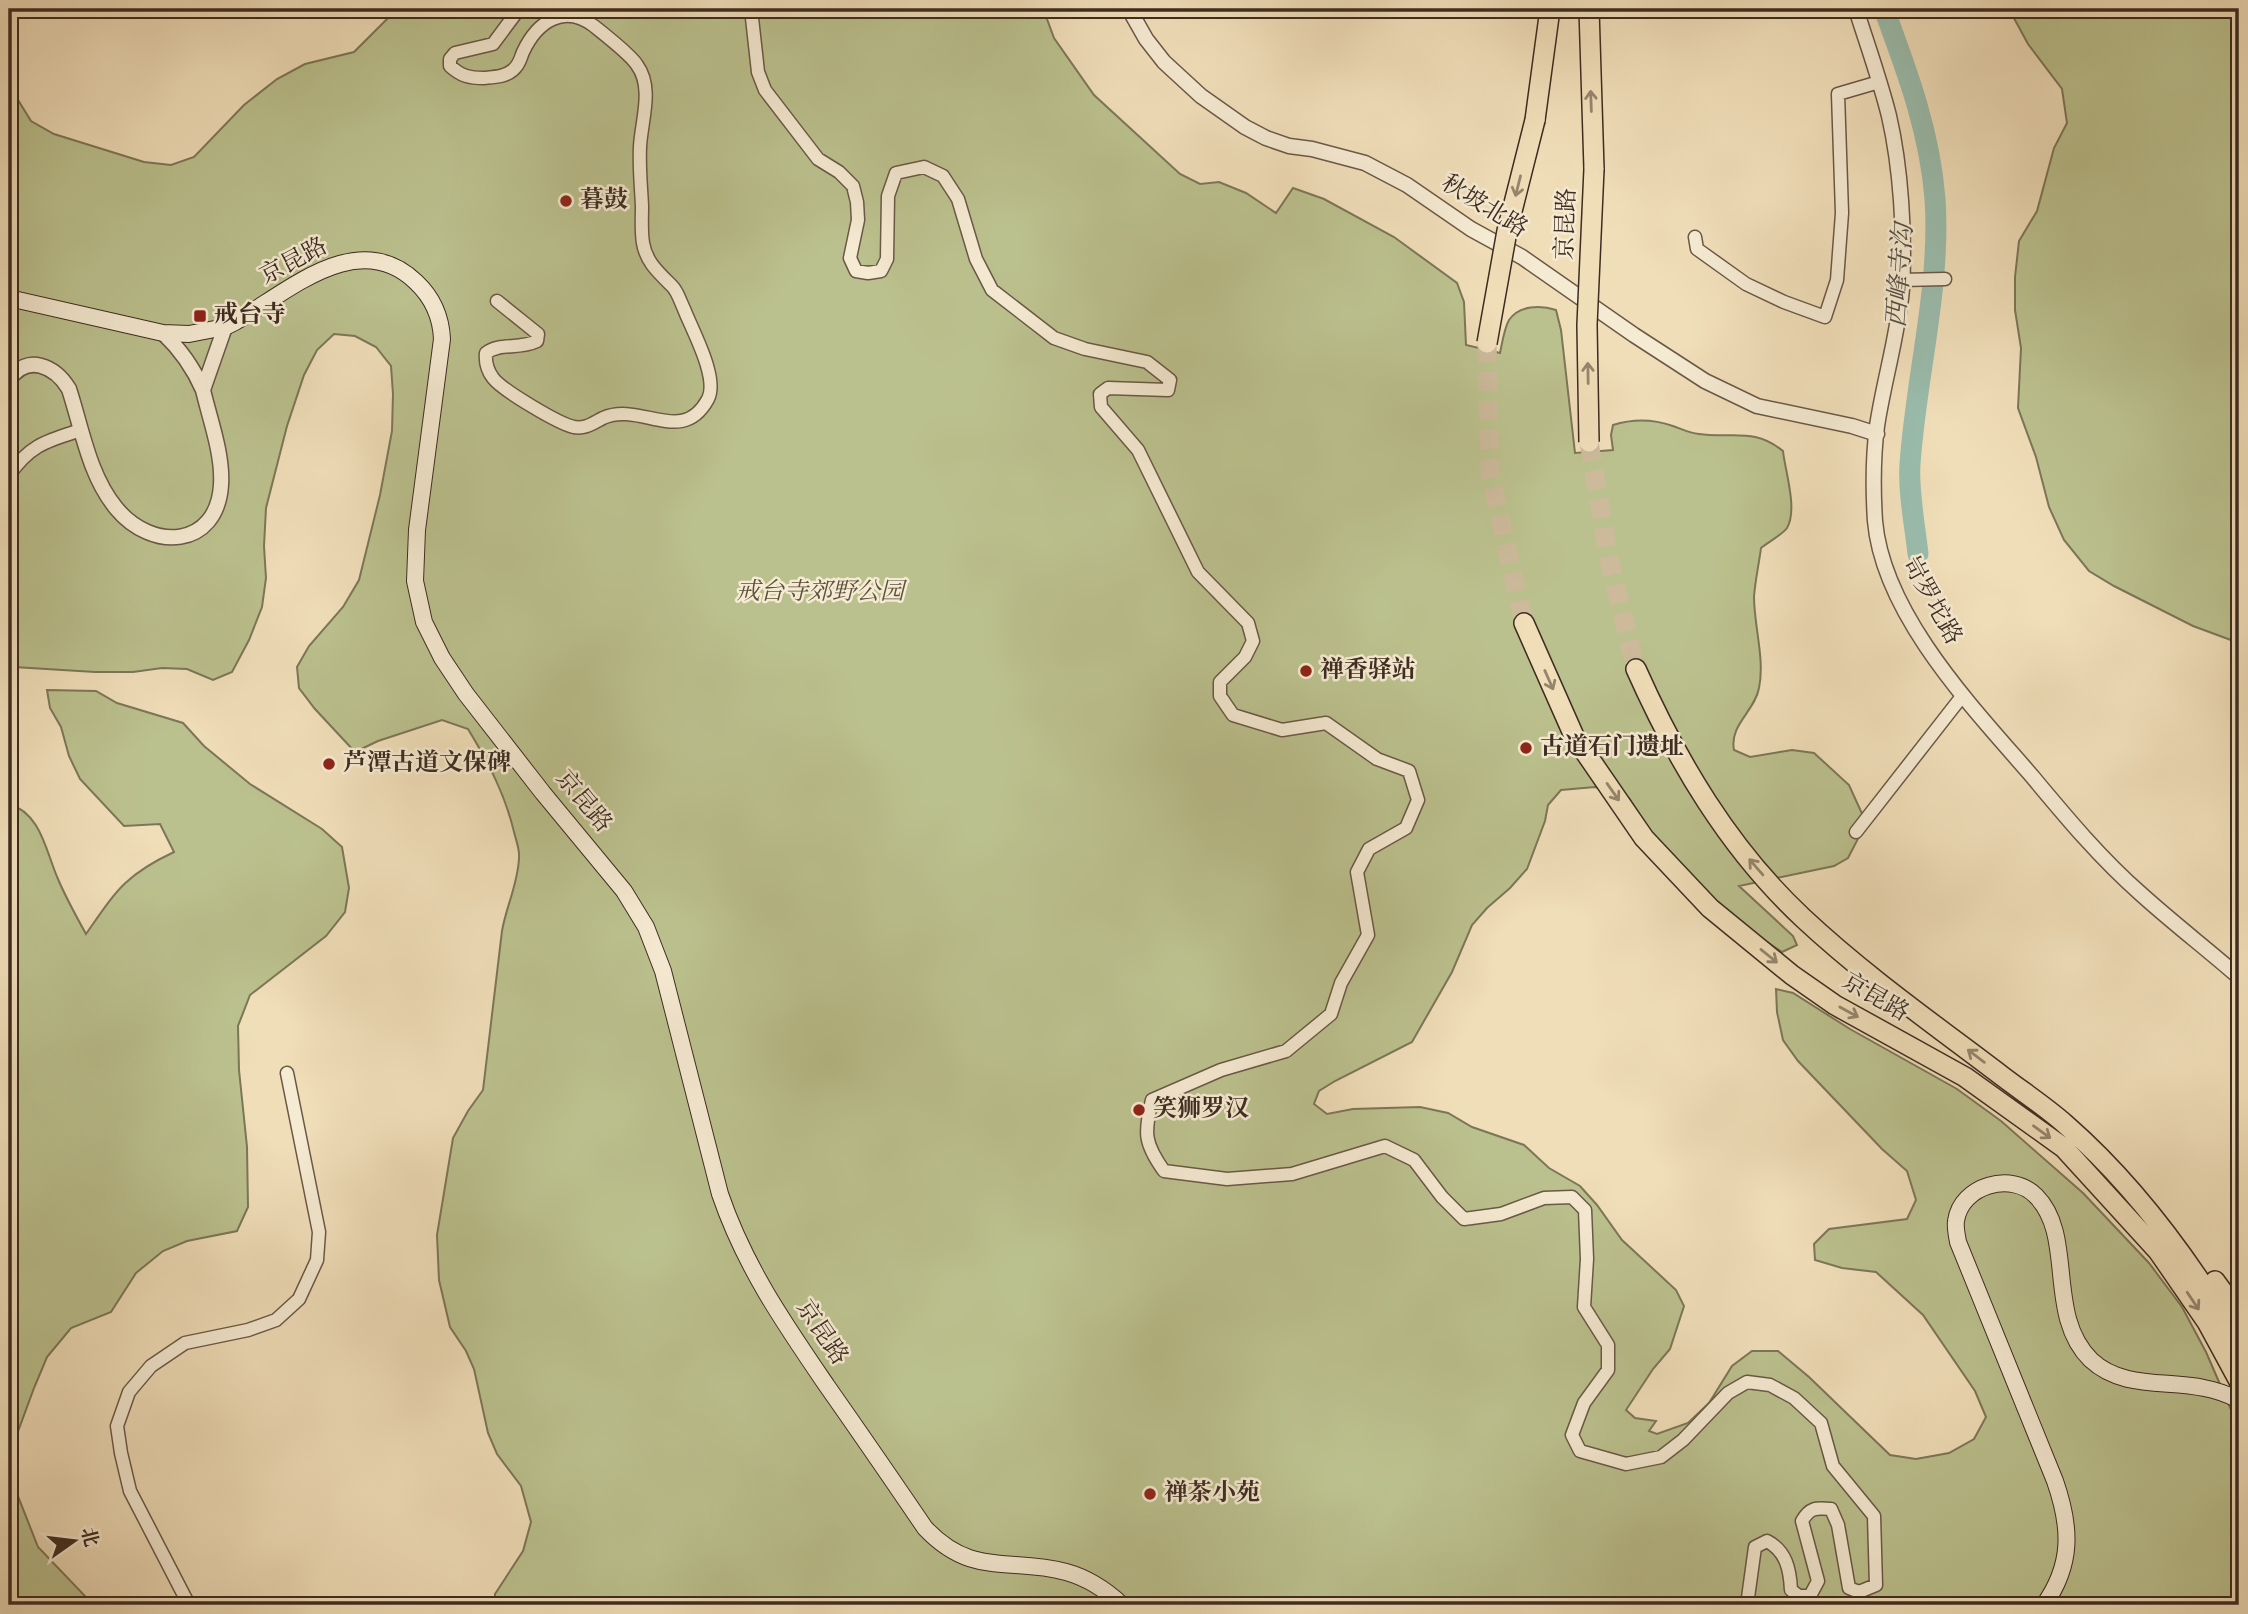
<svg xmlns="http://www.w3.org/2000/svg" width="2248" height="1614" font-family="'Old Standard TT','Noto Serif SC',serif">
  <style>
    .green { fill: #bbc18e; stroke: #7c7658; stroke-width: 2 }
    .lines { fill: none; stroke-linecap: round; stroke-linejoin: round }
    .river { stroke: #9abcac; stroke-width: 21 }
    .trunk-tunnel { stroke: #ccba9b; stroke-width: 19; stroke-dasharray: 19 10; stroke-linecap: butt }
    .minor-casing { stroke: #6a5847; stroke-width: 15 }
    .tertiary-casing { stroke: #6a5847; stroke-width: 17 }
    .secondary-casing { stroke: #3d2c21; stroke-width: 18 }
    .trunk-casing { stroke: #3d2c21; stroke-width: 22 }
    .minor { stroke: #f5ead2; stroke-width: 12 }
    .tertiary { stroke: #f5ead2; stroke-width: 14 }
    .secondary { stroke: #f5ead2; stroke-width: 16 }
    .trunk { stroke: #f0deb9; stroke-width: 19 }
    .trunk-bridge-casing { stroke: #3d2c21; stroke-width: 22; stroke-linecap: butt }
    .trunk-bridge { stroke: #f0deb9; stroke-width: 19 }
    .oneway { stroke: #96856d }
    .poi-dot { fill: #8f2418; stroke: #f5ead2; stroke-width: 2.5 }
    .labels { text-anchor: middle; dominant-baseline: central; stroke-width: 5; stroke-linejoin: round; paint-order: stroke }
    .poi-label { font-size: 24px; font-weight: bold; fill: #3d2c21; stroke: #f5ead2; text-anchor: start }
    .street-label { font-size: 24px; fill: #3d2c21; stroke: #f5ead2 }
    .park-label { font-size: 24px; font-style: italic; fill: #5c513c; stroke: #f5ead2 }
    .water-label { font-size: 26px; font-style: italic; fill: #545044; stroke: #f5ead2 }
  </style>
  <rect width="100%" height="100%" fill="#f0deb9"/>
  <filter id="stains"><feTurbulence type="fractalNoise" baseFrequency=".00286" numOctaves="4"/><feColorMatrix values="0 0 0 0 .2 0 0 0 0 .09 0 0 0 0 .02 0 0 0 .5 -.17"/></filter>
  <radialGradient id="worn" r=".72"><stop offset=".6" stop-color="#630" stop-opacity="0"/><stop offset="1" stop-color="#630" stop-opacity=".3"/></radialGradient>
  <path class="green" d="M397 9H1057L1047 19 1054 38 1094 95 1180 174 1200 184 1219 182 1246 193 1276 213 1293 188 1324 199 1394 237 1457 283 1464 302 1466 345 1500 353C1502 344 1504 329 1509 320 1519 305 1541 305 1556 310L1561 330 1575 453 1613 450 1611 435 1613 425C1632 419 1653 419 1673 426 1682 429 1689 433 1699 434 1732 439 1754 427 1783 451 1785 471 1798 509 1787 528 1782 535 1768 542 1761 548 1759 564 1755 581 1754 597 1754 626 1765 659 1759 688 1755 711 1729 725 1734 750L1750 757 1792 750 1814 753 1849 785 1864 818 1862 831 1848 858 1834 866 1739 886 1793 936 1797 945 1782 952 1733 919 1656 840 1629 798 1595 787 1561 790 1548 805 1545 821 1527 869 1510 888 1487 908 1472 925 1452 972 1412 1042 1335 1081 1319 1091 1314 1104 1327 1114 1353 1109 1420 1107 1448 1113 1472 1127 1524 1145 1549 1168 1580 1186 1597 1205 1622 1240 1676 1290 1684 1306 1670 1349 1653 1369 1626 1410 1635 1418 1656 1421 1649 1431 1657 1434 1688 1423 1709 1403 1732 1366 1752 1351H1778L1809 1377 1890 1455 1916 1459 1949 1453 1974 1439 1986 1417 1975 1391 1923 1315 1876 1272 1842 1268 1815 1260 1814 1244 1829 1229 1907 1219 1916 1200 1907 1171 1882 1149 1798 1061 1783 1040 1777 1012 1776 989 1793 993 1850 1029 1957 1089 2001 1121 2083 1193 2149 1263 2182 1307 2206 1352 2239 1428V1605H495V1594L523 1551 531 1522 521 1486 497 1454 488 1433 474 1369 466 1351 450 1327 439 1280 437 1235 453 1138 468 1111 483 1090 502 931C506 907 518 884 519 858 520 850 516 840 514 832 505 794 488 762 468 729L442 720 378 741 355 752 315 709 299 688 297 667 309 646 343 607 359 580 380 495 392 431 393 394 391 366 376 347 355 336 334 334 317 350 304 375 287 426 266 508 264 546 266 578 262 607 249 640 232 672 213 680 187 669 162 668 133 672H95L14 667 9 669V77L15 95 31 121 54 134 144 162 171 165 194 157 244 105 277 79 305 64 354 52Z
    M2009 9H2239V643L2193 626 2114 586 2089 571 2064 540 2049 507 2036 457 2018 408 2021 348 2015 310V277L2019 241 2037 211 2054 148 2067 123 2062 89 2028 44Z
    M47 690 96 691 117 703 183 723 204 746 250 784 322 829 342 847 349 888 345 912 326 936 250 995 238 1026 239 1070 247 1147 248 1207 237 1231 187 1241 163 1251 136 1273 111 1312 71 1328 47 1357 34 1388 16 1437 14 1486 38 1547 85 1596 90 1605H9V804C41 813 46 852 58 879 66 898 76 916 86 934 116 891 125 875 174 852L160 824 124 826 80 779 69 756 61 727 50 708Z"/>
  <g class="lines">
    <path class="river" d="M1884 9C1907 71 1930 132 1935 199 1941 287 1916 376 1910 464 1908 491 1915 526 1918 554"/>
    <path class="trunk-tunnel" d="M1487 343 1490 474 1524 623
      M1589 442 1609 559 1636 669"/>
    <g class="minor-casing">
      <path id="minor" d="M751 9 758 72 765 90 818 159 839 172 853 186 857 202 858 220 850 258 856 271 868 273 881 271 887 259 888 196 896 173 924 167 943 176 958 199 976 259 992 290 1054 338 1085 349 1147 362 1170 380 1168 390 1108 388 1100 394 1101 407 1138 450 1198 572 1248 623 1253 641 1245 657 1220 682V696L1233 715 1282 730 1326 723 1377 759 1409 771 1418 800 1406 828 1369 849 1357 872 1368 935 1341 983 1331 1014 1286 1051 1221 1070 1152 1100C1144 1133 1144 1143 1164 1171L1227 1179 1292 1174 1385 1146 1414 1160 1442 1197 1464 1219 1501 1214 1544 1198 1572 1197 1585 1210 1587 1259 1584 1307 1608 1345V1370L1584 1403 1572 1435 1580 1451 1626 1464 1661 1457 1683 1440 1728 1393 1747 1382 1770 1385 1794 1398 1821 1423 1833 1466 1874 1516 1876 1585 1859 1592 1849 1588 1838 1525 1831 1509C1816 1508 1810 1507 1802 1521L1818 1581 1810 1596H1799L1791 1590C1790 1569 1786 1551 1767 1541L1755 1547 1747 1605
        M1695 237 1697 249 1746 284 1784 302 1825 317 1837 280 1842 213 1838 94 1879 82
        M1902 280 1945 279
        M497 301 538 334 537 341C518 350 501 342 486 353 485 363 487 370 493 378 502 390 559 424 574 427 586 429 593 423 603 418 641 401 682 447 708 399 719 378 692 330 684 309 680 301 678 292 672 286 659 273 646 262 643 243 641 231 642 218 642 206 641 186 639 167 640 147 641 122 654 88 637 65 631 55 604 34 594 26 564 3 537 22 523 52 520 59 520 64 513 70 505 77 494 77 484 78 469 78 461 76 450 66V59L455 53 493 44 519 9
        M9 475C31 444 47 441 81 430
        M1856 832 1963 695
        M189 1605 130 1491 121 1453 117 1426 129 1392 151 1366 185 1343 248 1330 276 1320 299 1299 317 1260 319 1232 287 1073"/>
    </g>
    <g class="tertiary-casing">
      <path id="tertiary" d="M1129 9 1146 39 1164 62 1201 96 1245 127 1266 138 1289 146 1312 149 1365 163 1407 185 1471 229 1522 257 1634 335 1705 381 1757 406 1852 426 1877 434
        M1856 9C1867 44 1880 80 1889 116 1901 168 1905 235 1902 289 1898 335 1884 380 1877 426 1873 457 1873 490 1875 521 1883 614 1972 707 2031 775 2066 817 2100 858 2141 894 2173 923 2207 949 2239 977
        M163 333C181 350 193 367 203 390L225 327
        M9 380C27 353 55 366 69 389 82 429 89 475 116 508 152 552 217 548 221 485 223 454 210 420 203 390"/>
    </g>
    <g class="secondary-casing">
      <path id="secondary" d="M9 298 163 333 189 334 225 327 235 322C288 292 358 226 416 282 432 297 441 317 442 339L417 530 415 581 424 622 442 658 466 694 543 793 624 891 646 927 663 971 720 1194C745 1267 784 1323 827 1386 860 1433 893 1481 925 1528 972 1578 1010 1557 1066 1572 1088 1578 1106 1590 1122 1605
        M2044 1605C2073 1564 2071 1527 2055 1481L1958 1242C1957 1236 1955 1227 1956 1221 1961 1185 2012 1171 2036 1196 2076 1236 2045 1315 2091 1360 2122 1389 2166 1380 2204 1388 2215 1390 2229 1395 2239 1400"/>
    </g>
    <g class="trunk-casing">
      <path id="trunk" d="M1589 9 1594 169
        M1535 120 1550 9
        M1524 623 1574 736 1644 838 1710 908 1792 975 1835 1005 1965 1077 2064 1148 2158 1251 2207 1322 2239 1381
        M1636 669C1677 761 1729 849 1803 918 1865 976 1935 1025 2002 1076 2023 1092 2046 1107 2065 1124 2136 1186 2192 1263 2239 1343
        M2215 1281 2239 1314"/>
    </g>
    <use href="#minor" class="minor"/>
    <use href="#tertiary" class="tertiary"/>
    <use href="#secondary" class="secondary"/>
    <use href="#trunk" class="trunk"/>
    <g class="trunk-bridge-casing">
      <path id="trunk-bridge" d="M1487 343 1507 231 1535 120
        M1589 442 1587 325 1594 169"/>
    </g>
    <use href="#trunk-bridge" class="trunk-bridge"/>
  </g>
  <defs><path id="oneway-shaft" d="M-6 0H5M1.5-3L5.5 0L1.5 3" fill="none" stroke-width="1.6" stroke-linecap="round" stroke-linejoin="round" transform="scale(1.75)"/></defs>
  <g class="oneway">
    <use href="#oneway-shaft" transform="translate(1591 101) rotate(-92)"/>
    <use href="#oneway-shaft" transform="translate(1518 186) rotate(104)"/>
    <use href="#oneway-shaft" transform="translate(1588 373) rotate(-91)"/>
    <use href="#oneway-shaft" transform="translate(1549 680) rotate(66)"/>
    <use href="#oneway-shaft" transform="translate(1613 792) rotate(55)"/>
    <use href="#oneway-shaft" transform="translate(1756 867) rotate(-131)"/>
    <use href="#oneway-shaft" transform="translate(1769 956) rotate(39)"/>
    <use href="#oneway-shaft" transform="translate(1849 1012) rotate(29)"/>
    <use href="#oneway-shaft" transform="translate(1976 1056) rotate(-143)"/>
    <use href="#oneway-shaft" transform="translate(2042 1132) rotate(36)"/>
    <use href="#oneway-shaft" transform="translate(2193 1301) rotate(56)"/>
  </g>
  <g class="poi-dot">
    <circle cx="566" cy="201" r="7"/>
    <rect x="193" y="309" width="14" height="14" rx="3.5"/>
    <circle cx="1306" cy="671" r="7"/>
    <circle cx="1526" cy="748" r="7"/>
    <circle cx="329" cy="764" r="7"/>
    <circle cx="1139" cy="1110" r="7"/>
    <circle cx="1150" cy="1494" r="7"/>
  </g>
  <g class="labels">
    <g class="poi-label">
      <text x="580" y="201">暮鼓</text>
      <text x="214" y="316">戒台寺</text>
      <text x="1320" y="671">禅香驿站</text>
      <text x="1540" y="748">古道石门遗址</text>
      <text x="343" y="764">芦潭古道文保碑</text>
      <text x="1153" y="1110">笑狮罗汉</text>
      <text x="1164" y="1494">禅茶小苑</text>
    </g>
    <g class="street-label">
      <text transform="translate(1484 207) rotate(32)">秋坡北路</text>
      <text transform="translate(1567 224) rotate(-88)">京昆路</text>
      <text transform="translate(294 262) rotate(-28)">京昆路</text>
      <text transform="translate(1931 601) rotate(61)">岢罗坨路</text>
      <text transform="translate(583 802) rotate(50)">京昆路</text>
      <text transform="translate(1875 998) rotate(30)">京昆路</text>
      <text transform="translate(821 1333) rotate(56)">京昆路</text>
    </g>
    <g class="park-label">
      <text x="820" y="593">戒台寺郊野公园</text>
    </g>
    <g class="water-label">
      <text transform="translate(1901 276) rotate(-86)">西峰寺沟</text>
    </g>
  </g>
  <rect width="2248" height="1614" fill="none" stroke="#f0deb9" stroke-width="35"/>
  <rect x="10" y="10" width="2227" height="1593" fill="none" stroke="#3d2c21" stroke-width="3.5"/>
  <rect x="18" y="18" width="2213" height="1579" fill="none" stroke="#3d2c21" stroke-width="2"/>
  <g transform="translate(74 1541) rotate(76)" stroke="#f5ead2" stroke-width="5" paint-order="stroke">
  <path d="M0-5L12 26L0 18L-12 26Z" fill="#3d2c21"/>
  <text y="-10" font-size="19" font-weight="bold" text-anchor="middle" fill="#3d2c21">北</text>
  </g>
  <rect width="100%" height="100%" filter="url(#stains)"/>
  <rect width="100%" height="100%" fill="url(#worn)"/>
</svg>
